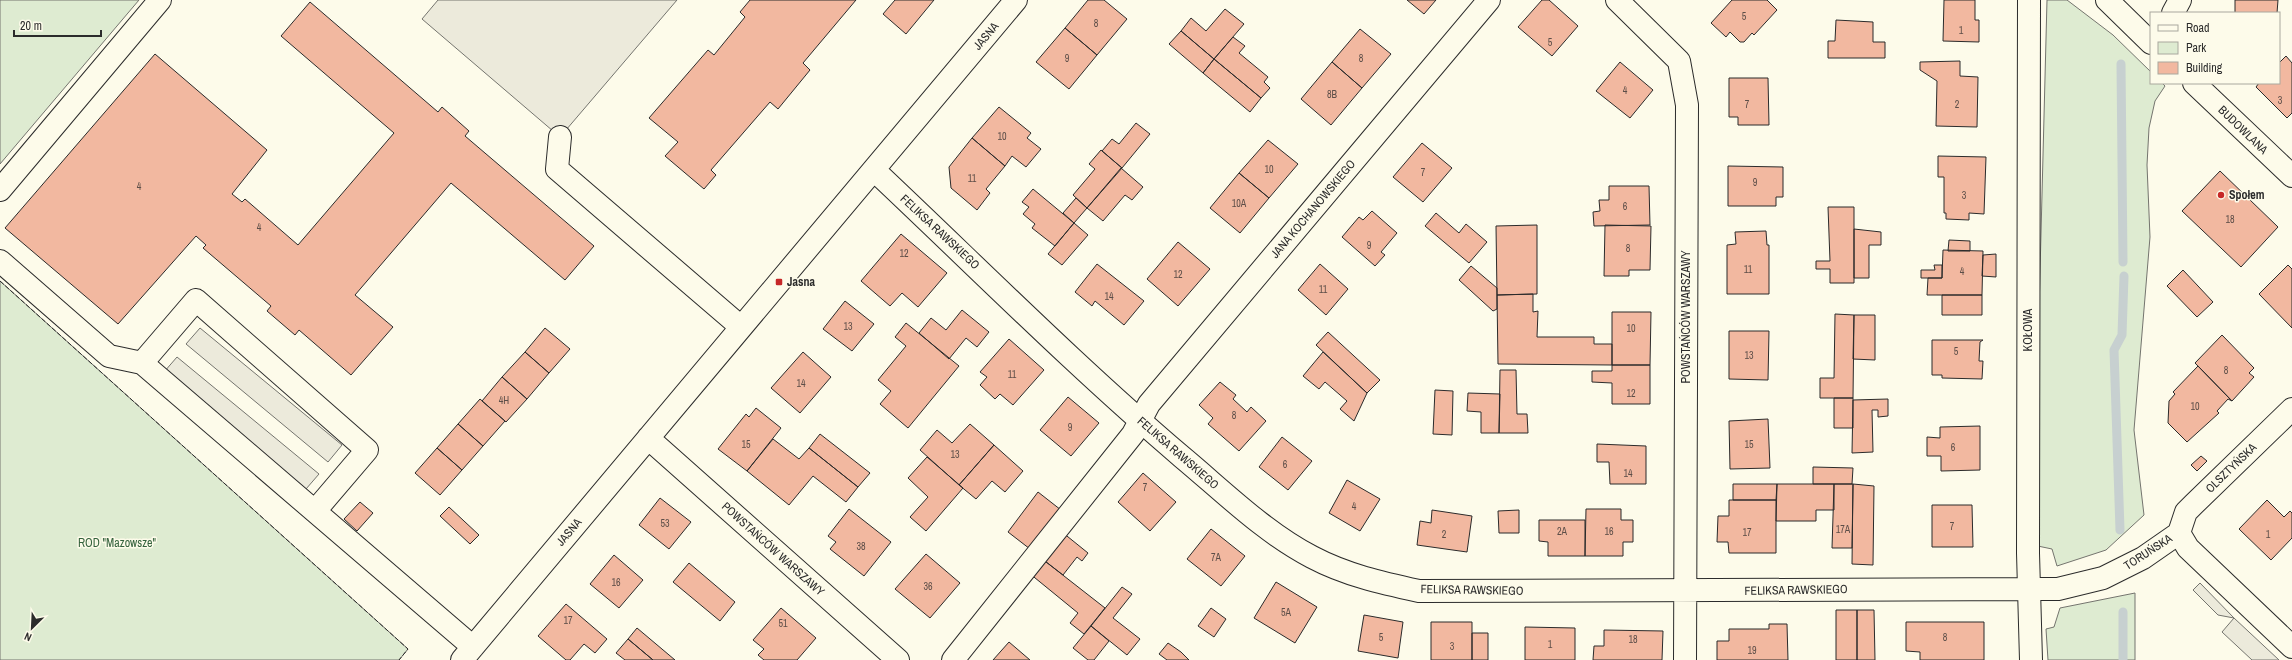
<svg xmlns="http://www.w3.org/2000/svg" width="2292" height="660" font-family="'Archivo Narrow',sans-serif">
  <style>
    .green { fill: #deebd1; stroke: #74746e }
    .parking { fill: #eceadb; stroke: #74746e }
    .lines { fill: none; stroke-linecap: round; stroke-linejoin: round }
    .stream { stroke: #c7d0d0; stroke-width: 9 }
    .building { fill: #f2b8a0; stroke: #2b2b2b }
    .minor-casing { stroke: #2b2b2b; stroke-width: 24 }
    .minor { stroke: #fdfbea; stroke-width: 22 }
    .fence { stroke: #2b2b2b; stroke-width: 1; stroke-dasharray: 5 2; stroke-linecap: butt }
    .poi-dot { fill: #c62828; stroke: #fdfbea; stroke-width: 1.5 }
    .labels { text-anchor: middle; dominant-baseline: central; stroke-width: 3; stroke-linejoin: round; paint-order: stroke }
    .number-label { font-size: 10px; fill: #5d4e48 }
    .street-label { font-size: 12px; fill: #2b2b2b; stroke: #fdfbea }
    .poi-label { font-size: 12px; font-weight: bold; fill: #2b2b2b; stroke: #fdfbea; text-anchor: start }
    .park-label { font-size: 12px; fill: #34623c; stroke: #fdfbea }
  </style>
  <rect width="100%" height="100%" fill="#fdfbea"/>
  <path class="green" d="M0 0H139L0 164Z
    M2047 0H2067L2113 35 2151 72V83H2162L2165 86 2155 101 2149 128 2147 165 2150 237 2134 430 2144 515 2106 550 2057 566 2052 549 2033 545Z
    M0 281 408 649 399 660H0Z
    M2135 593V660H2048L2046 629 2054 627 2060 608Z"/>
  <path class="parking" d="M438 0H677L560 137 422 19Z
    M200 328 342 445 328 462 186 344Z
    M177 357 319 474 306 489 164 372Z
    M2200 583 2234 618 2279 660H2252L2222 632 2234 618 2218 615 2193 590Z"/>
  <g class="lines">
    <path class="stream" d="M2121 64 2123 262
      M2120 530 2114 350 2122 335 2124 276
      M2123 612V660"/>
  </g>
  <path class="building" d="M750 0H856L803 63 810 70 778 109 770 102 711 170 716 175 704 189 665 156 678 142 649 118 708 50 714 55 745 17 740 12Z
    M895 0H934L906 34 883 14Z
    M1088 0H1104L1127 19 1097 55 1065 28Z
    M1407 0H1436L1424 14Z
    M1542 0H1549L1578 26 1552 56 1518 27Z
    M1732 0H1767L1777 10 1754 35 1752 33 1744 42H1740L1730 32 1726 37 1711 23Z
    M1944 0H1975V20H1979V42L1943 41Z
    M2235 0H2278L2277 13H2235Z
    M310 2 438 112 442 107 469 131 465 136 594 246 565 280 451 183 355 295 393 327 351 375 299 330 295 335 267 311 271 306 203 248 206 245 196 236 118 324 5 228 155 54 267 150 232 194 242 202 245 199 298 245 394 133 281 36Z
    M1225 9 1244 24 1214 59 1181 31 1191 18 1206 31Z
    M1836 20 1873 22V42H1885V58H1828V41H1835Z
    M1065 28 1097 55 1069 89 1036 62Z
    M1360 29 1391 54 1362 88 1332 62Z
    M1181 31 1214 59 1203 73 1169 44Z
    M1233 37 1245 46 1239 53 1268 77 1264 82 1270 88 1261 98 1214 59Z
    M2286 56 2292 63V113L2287 118 2256 87 2259 83H2279V63Z
    M1214 59 1261 98 1250 112 1203 73Z
    M1960 61V76L1978 77 1977 127 1936 126 1937 81 1920 70V62Z
    M1332 62 1362 88 1331 125 1301 99Z
    M1620 62 1653 90 1630 118 1596 91Z
    M1729 78H1768L1769 125H1738V117H1729Z
    M999 107 1031 133 1027 138 1041 149 1026 167 1012 156 1005 166 972 138Z
    M1136 123 1150 134 1122 168 1102 151 1112 139 1119 144Z
    M972 138 1005 166 986 189 990 193 977 210 951 188 949 167Z
    M1268 140 1298 164 1269 198 1239 173Z
    M1422 143 1452 168 1423 202 1393 177Z
    M1101 150 1122 168 1087 208 1073 195 1095 169 1089 164Z
    M1938 156 1986 157 1984 214 1969 213V220L1946 219V213H1944V177H1938Z
    M1728 166 1783 167V197H1776V206H1728Z
    M1121 168 1143 187 1132 200 1125 195 1103 221 1087 208Z
    M2220 171 2278 227 2241 267 2182 211Z
    M1239 173 1269 198 1240 233 1210 208Z
    M1609 186H1649L1650 225 1594 226 1593 212 1600 211 1599 200H1609Z
    M1033 189 1074 223 1055 246 1032 228 1035 224 1023 214 1029 207 1022 202Z
    M1076 198 1087 208 1074 223 1063 213Z
    M1828 207H1854V283H1830V269H1816V261H1830Z
    M1372 211 1397 233 1381 252 1385 255 1375 266 1342 237 1359 217 1363 220Z
    M1436 213 1459 233 1466 224 1487 242 1469 263 1425 226Z
    M1074 223 1088 235 1062 265 1048 254Z
    M1537 225V294L1497 295 1496 226Z
    M1605 225 1651 226 1650 270H1629V276H1604Z
    M1854 229 1881 232V245H1869V278H1854Z
    M1766 231 1767 245H1769V294H1727V245L1736 244 1735 232Z
    M901 234 947 273 918 307 902 293 890 306 861 281Z
    M1949 240 1970 241V251H1948Z
    M1178 242 1210 269 1178 306 1147 279Z
    M1943 250 1983 251 1982 295H1927L1928 278H1942Z
    M1996 254V277L1982 276 1983 255Z
    M1097 264 1144 301 1124 325 1095 301 1092 306 1075 292Z
    M1320 264 1348 289 1326 315 1298 290Z
    M1934 265H1942V278H1921V270H1935Z
    M2288 265 2292 269V328L2259 294Z
    M1471 266 1497 288V309L1493 311 1459 280Z
    M2183 270 2213 302 2197 317 2167 286Z
    M1533 294V312L1538 311 1537 337H1594V344H1612V365L1498 364 1497 295Z
    M1942 295H1982V315H1942Z
    M845 301 874 324 852 351 823 329Z
    M962 310 989 332 977 347 966 338 949 359 919 333 931 318 946 330Z
    M1612 312H1651L1650 365H1612Z
    M1835 314 1854 315 1853 398H1820V378H1834Z
    M1854 315H1875V360L1853 359Z
    M906 323 959 366 908 428 880 404 891 391 878 380 906 346 895 337Z
    M545 328 570 349 549 373 525 352Z
    M1729 331H1769L1768 380 1729 379Z
    M1328 332 1380 380 1367 393 1316 345Z
    M2222 335 2254 368 2249 373 2254 377 2232 401 2195 363Z
    M1009 339 1044 370 1013 405 1000 394 995 399 980 385 987 377 980 372Z
    M1932 340H1983L1980 342 1979 361H1983L1982 379 1942 378V375H1932Z
    M525 352 549 373 527 399 502 377Z
    M803 352 831 377 800 413 771 388Z
    M1323 352 1367 393 1354 421 1340 409 1347 401 1325 382 1319 389 1303 376Z
    M1612 365H1650V404H1612V383L1592 382V371H1612Z
    M2198 366 2232 401 2228 399 2217 411 2219 413 2187 442 2168 423 2169 401 2175 394 2173 392Z
    M1500 370H1516L1517 414H1527L1528 433H1499Z
    M502 377 527 399 506 422 482 401Z
    M1220 382 1236 395 1233 399 1247 412 1251 407 1266 421 1239 451 1208 424 1213 418 1199 405Z
    M1435 390 1453 391 1452 435 1433 434Z
    M1468 393 1500 394 1499 433H1481V412L1467 411Z
    M1068 397 1099 423 1071 456 1040 430Z
    M1834 398H1853V428H1834Z
    M480 399 505 421 483 446 458 424Z
    M1888 399V416L1878 417V410H1872L1873 452 1852 453 1853 400Z
    M756 408 781 428 747 471 718 449 746 414 749 417Z
    M1768 419 1770 468 1730 469 1729 421Z
    M458 424 483 446 462 470 437 448Z
    M970 424 994 445 959 485 920 450 937 430 952 443Z
    M1980 426V470L1941 471V456H1927V437L1940 438V427Z
    M820 434 870 473 858 487 809 448Z
    M1282 437 1312 461 1288 490 1259 467Z
    M773 439 799 459 809 448 858 487 846 502 813 476 789 505 747 471Z
    M1597 444 1646 446V484H1610L1609 462H1597Z
    M994 445 1023 471 1005 492 992 481 976 499 959 485Z
    M437 448 462 470 440 495 415 473Z
    M2201 456 2207 461 2197 471 2191 465Z
    M927 457 963 488 926 531 910 517 928 497 908 478Z
    M1813 467 1853 468 1852 484H1813Z
    M1143 473 1176 502 1150 531 1118 502Z
    M1347 480 1380 499 1360 531 1329 513Z
    M1733 484H1777L1776 500H1733Z
    M1777 484H1834V510H1816V521H1776Z
    M1834 484H1853L1852 548H1832Z
    M1853 484 1874 486 1873 565 1852 564Z
    M1038 492 1061 510 1030 549 1008 532Z
    M660 498 691 522 669 549 639 525Z
    M1729 500H1776V553H1729L1728 542H1717L1718 516H1729Z
    M2267 500 2284 517 2290 511 2292 513V538L2271 560 2239 529Z
    M360 502 373 513 357 531 344 519Z
    M1932 505H1972L1973 547H1932Z
    M449 507 479 535 470 544 440 516Z
    M849 509 891 542 864 576 830 549 836 542 828 536Z
    M1586 509H1621V520H1633V542H1623V556H1585Z
    M1432 510 1472 516 1467 552 1417 545 1420 521 1431 523Z
    M1519 510V533H1499L1498 511Z
    M1539 520H1585V556H1548V542L1539 541Z
    M1211 529 1245 556 1221 586 1187 559Z
    M1062 532 1088 553 1082 561 1077 557 1063 575 1041 558Z
    M926 554 960 583 930 618 895 589Z
    M614 555 643 580 619 608 590 584Z
    M1041 558 1105 608 1084 634 1070 623 1078 613 1029 573Z
    M689 563 735 602 720 621 673 582Z
    M1276 582 1317 607 1295 643 1254 618Z
    M1122 587 1132 594 1113 618 1140 639 1127 655 1091 626Z
    M566 604 607 639 595 653 584 644 570 660H566L538 636Z
    M781 608 816 638 797 660H764L758 655 764 649 753 640Z
    M1211 608 1226 619 1214 637 1198 626Z
    M1836 610H1857V660H1836Z
    M1857 610H1874L1875 660H1857Z
    M1364 615 1403 622 1398 658 1358 651Z
    M1431 622H1472V660H1431Z
    M1906 622H1984V660H1920V652L1906 651Z
    M1769 624H1787L1788 660H1717V641H1729V629H1769Z
    M1091 626 1109 641 1094 660H1088L1073 648Z
    M1525 627 1575 628V660H1525Z
    M637 628 675 660H653L628 639Z
    M1604 630 1663 631 1662 660H1593L1594 646H1604Z
    M1472 633H1488V660H1472Z
    M628 639 653 660H625L616 653Z
    M1009 642 1030 660H993Z
    M1168 643 1181 652 1189 660H1167L1159 654Z"/>
  <g class="lines">
    <g class="minor-casing">
      <path id="minor" d="M1617 0 1679 61 1687 105 1685 660
        M2029 0 2028 553 2031 660
        M2107 0 2151 43
        M2173 13 2180 0
        M2194 83 2292 176
        M560 137 557 169 741 327
        M874 170C976 266 1075 366 1182 457 1224 492 1264 532 1312 557 1346 575 1382 583 1419 591L2058 589 2103 578 2143 558 2179 533
        M0 190 160 0
        M0 261 109 356 142 363
        M648 438 898 660
        M315 511 367 450 196 300 142 363 473 647
        M2179 533 2186 512 2194 504 2292 409
        M2179 533 2188 548 2292 647
        M462 660 1016 0
        M953 660 1133 434 1149 404 1489 0"/>
    </g>
    <use href="#minor" class="minor"/>
    <path class="fence" d="M0 281 408 649 399 660"/>
  </g>
  <g class="poi-dot">
    <circle cx="2221" cy="195" r="4"/>
    <rect x="775" y="278" width="8" height="8" rx="2"/>
  </g>
  <g class="labels">
    <g class="number-label">
      <text x="1744" y="16">5</text>
      <text x="1096" y="23">8</text>
      <text x="1961" y="30">1</text>
      <text x="1550" y="42">5</text>
      <text x="1067" y="58">9</text>
      <text x="1361" y="58">8</text>
      <text x="1625" y="90">4</text>
      <text x="1332" y="94">8B</text>
      <text x="2280" y="100">3</text>
      <text x="1747" y="104">7</text>
      <text x="1957" y="104">2</text>
      <text x="1002" y="136">10</text>
      <text x="1269" y="169">10</text>
      <text x="1423" y="172">7</text>
      <text x="972" y="178">11</text>
      <text x="1755" y="182">9</text>
      <text x="139" y="186">4</text>
      <text x="1964" y="195">3</text>
      <text x="1239" y="203">10A</text>
      <text x="1625" y="206">6</text>
      <text x="2230" y="219">18</text>
      <text x="259" y="227">4</text>
      <text x="1369" y="245">9</text>
      <text x="1628" y="248">8</text>
      <text x="904" y="253">12</text>
      <text x="1748" y="269">11</text>
      <text x="1962" y="271">4</text>
      <text x="1178" y="274">12</text>
      <text x="1323" y="289">11</text>
      <text x="1109" y="296">14</text>
      <text x="848" y="326">13</text>
      <text x="1631" y="328">10</text>
      <text x="1956" y="351">5</text>
      <text x="1749" y="355">13</text>
      <text x="2226" y="370">8</text>
      <text x="1012" y="374">11</text>
      <text x="801" y="383">14</text>
      <text x="1631" y="393">12</text>
      <text x="504" y="400">4H</text>
      <text x="2195" y="406">10</text>
      <text x="1234" y="415">8</text>
      <text x="1070" y="427">9</text>
      <text x="746" y="444">15</text>
      <text x="1749" y="444">15</text>
      <text x="1953" y="447">6</text>
      <text x="955" y="454">13</text>
      <text x="1285" y="464">6</text>
      <text x="1628" y="473">14</text>
      <text x="1145" y="487">7</text>
      <text x="1354" y="506">4</text>
      <text x="665" y="523">53</text>
      <text x="1952" y="526">7</text>
      <text x="1843" y="529">17A</text>
      <text x="1562" y="531">2A</text>
      <text x="1609" y="531">16</text>
      <text x="1747" y="532">17</text>
      <text x="1444" y="534">2</text>
      <text x="2268" y="534">1</text>
      <text x="861" y="546">38</text>
      <text x="1216" y="557">7A</text>
      <text x="616" y="582">16</text>
      <text x="928" y="586">36</text>
      <text x="1286" y="612">5A</text>
      <text x="568" y="620">17</text>
      <text x="783" y="623">51</text>
      <text x="1381" y="637">5</text>
      <text x="1945" y="637">8</text>
      <text x="1633" y="639">18</text>
      <text x="1550" y="644">1</text>
      <text x="1452" y="646">3</text>
      <text x="1752" y="650">19</text>
    </g>
    <g class="street-label">
      <text transform="translate(986 36) rotate(-50)">JASNA</text>
      <text transform="translate(2243 130) rotate(44)">BUDOWLANA</text>
      <text transform="translate(1313 209) rotate(-50)">JANA KOCHANOWSKIEGO</text>
      <text transform="translate(940 232) rotate(43)">FELIKSA RAWSKIEGO</text>
      <text transform="translate(1686 317) rotate(-90)">POWSTAŃCÓW WARSZAWY</text>
      <text transform="translate(2028 330) rotate(-90)">KOŁOWA</text>
      <text transform="translate(1178 453) rotate(41)">FELIKSA RAWSKIEGO</text>
      <text transform="translate(2231 468) rotate(-44)">OLSZTYŃSKA</text>
      <text transform="translate(569 532) rotate(-50)">JASNA</text>
      <text transform="translate(773 549) rotate(42)">POWSTAŃCÓW WARSZAWY</text>
      <text transform="translate(2148 552) rotate(-33)">TORUŃSKA</text>
      <text transform="translate(1472 590) rotate(1)">FELIKSA RAWSKIEGO</text>
      <text transform="translate(1796 590) rotate(-1)">FELIKSA RAWSKIEGO</text>
    </g>
    <g class="poi-label">
      <text x="2229" y="195">Społem</text>
      <text x="787" y="282">Jasna</text>
    </g>
    <g class="park-label">
      <text x="117" y="543">ROD "Mazowsze"</text>
    </g>
  </g>
  <rect x="2150" y="12" width="130" height="72" fill="#fdfbea" stroke="#a9a89e"/>
  <rect x="2158" y="25" width="20" height="6" fill="#fdfbea" stroke="#a9a89e"/>
  <text x="2186" y="32" font-size="12" fill="#2b2b2b">Road</text>
  <rect x="2158" y="42" width="20" height="12" fill="#deebd1" stroke="#a9a89e"/>
  <text x="2186" y="52" font-size="12" fill="#2b2b2b">Park</text>
  <rect x="2158" y="62" width="20" height="12" fill="#f2b8a0" stroke="#a9a89e"/>
  <text x="2186" y="72" font-size="12" fill="#2b2b2b">Building</text>
  <g transform="translate(32 628) rotate(204)" stroke="#fdfbea" stroke-width="3" paint-order="stroke">
  <path d="M0-3L7 15L0 10L-7 15Z" fill="#2b2b2b"/>
  <text y="-6" font-size="11" font-weight="bold" text-anchor="middle" fill="#2b2b2b">N</text>
  </g>
  <path d="M14 30v6h87v-6" fill="none" stroke="#2b2b2b" stroke-width="2"/>
  <text x="20" y="30" font-size="12" fill="#2b2b2b" stroke="#fdfbea" stroke-width="3" paint-order="stroke">20 m</text>
</svg>
